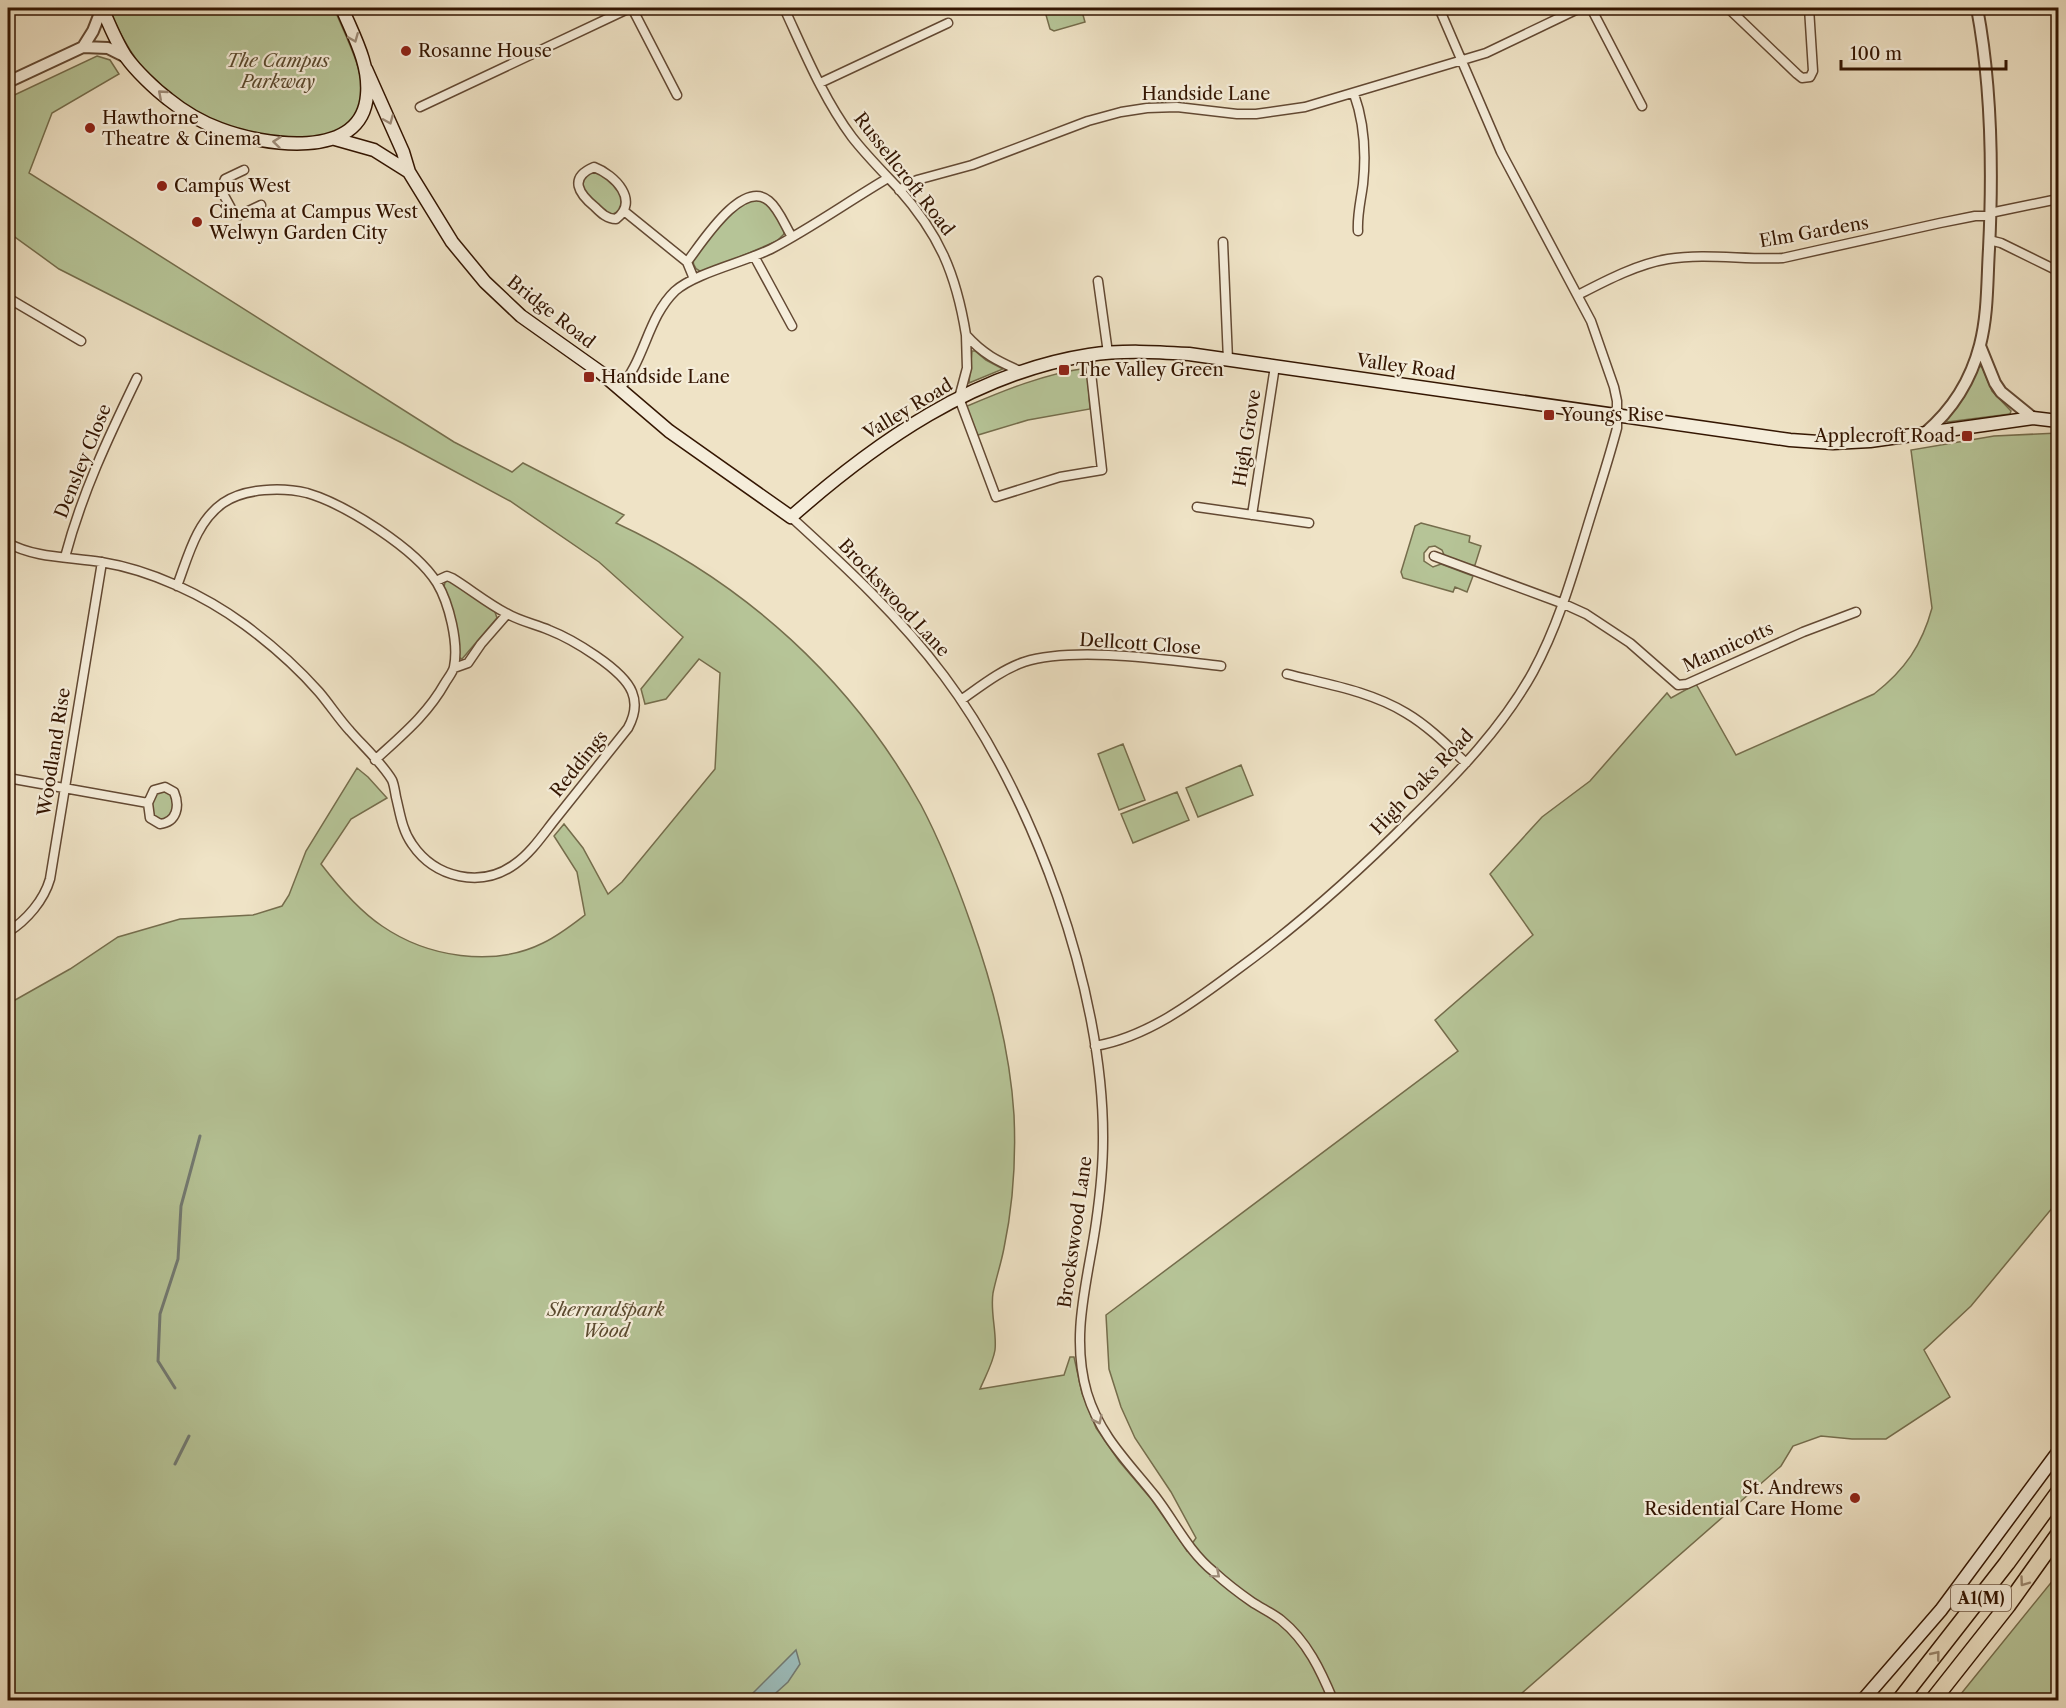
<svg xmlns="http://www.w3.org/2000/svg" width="2066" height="1708" font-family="'Libre Caslon Text',serif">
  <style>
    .green { fill: #b6c497; stroke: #756d4c; stroke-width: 1.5 }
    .water { fill: #9cbdbc; stroke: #727a72; stroke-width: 1.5 }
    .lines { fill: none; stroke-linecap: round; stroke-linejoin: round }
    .stream { stroke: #727a72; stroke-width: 3 }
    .minor-casing { stroke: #634933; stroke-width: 11 }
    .tertiary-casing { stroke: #634933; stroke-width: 14 }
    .secondary-casing { stroke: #341602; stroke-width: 15 }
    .motorway-casing { stroke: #341602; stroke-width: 18 }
    .minor { stroke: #f5edda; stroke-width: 8 }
    .tertiary { stroke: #f5edda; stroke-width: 10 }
    .secondary { stroke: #f5edda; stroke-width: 12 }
    .motorway { stroke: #efe3c6; stroke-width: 15 }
    .oneway { stroke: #9e8c79 }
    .oneway2 { stroke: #9b876e }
    .poi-dot { fill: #8f2418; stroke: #f5edda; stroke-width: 2 }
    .labels { text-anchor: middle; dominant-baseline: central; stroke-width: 4.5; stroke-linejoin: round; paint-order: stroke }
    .shield { fill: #f5edda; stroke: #6e5643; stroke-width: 1.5 }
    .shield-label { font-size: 16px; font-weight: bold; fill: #341602 }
    .poi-label { font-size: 18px; fill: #341602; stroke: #f5edda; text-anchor: start }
    .park-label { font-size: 18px; font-style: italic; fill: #5b4a2f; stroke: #f5edda }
    .street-label { font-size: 18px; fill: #341602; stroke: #f5edda }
  </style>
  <rect width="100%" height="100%" fill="#efe3c6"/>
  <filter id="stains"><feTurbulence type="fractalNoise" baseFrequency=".00333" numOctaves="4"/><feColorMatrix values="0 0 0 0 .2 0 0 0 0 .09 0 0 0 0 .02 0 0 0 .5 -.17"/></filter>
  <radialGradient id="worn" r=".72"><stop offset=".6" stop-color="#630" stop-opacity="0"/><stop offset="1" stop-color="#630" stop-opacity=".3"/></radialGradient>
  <path class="green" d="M109 8H334C344 33 365 71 362 98 355 156 259 137 223 124 205 117 171 98 157 84 136 63 120 36 109 8Z
    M1044 8H1081L1085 22 1054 31 1050 29Z
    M97 56 110 60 119 74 52 113 29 173 454 442 512 472 523 463 624 515 616 523C745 583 852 680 921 805 941 843 957 884 971 924 993 986 1010 1049 1014 1115 1016 1159 1013 1205 1004 1248 1001 1264 996 1278 993 1293 990 1312 997 1332 995 1350 993 1363 985 1377 980 1389L1064 1375 1070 1357H1074L1082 1393 1096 1428 1119 1461 1152 1500 1187 1551 1196 1538 1171 1492 1135 1438 1121 1407 1109 1369 1106 1315 1458 1051 1435 1020 1533 935 1490 874 1542 817 1590 781 1667 693 1671 698 1696 684 1736 755 1874 694C1905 670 1922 645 1932 608L1911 450 1994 436 2058 433V1201L1971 1306 1924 1350 1950 1397 1886 1439H1852L1821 1436 1793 1446 1781 1466 1514 1700H8V1004L70 969 118 937 180 919 253 915 282 906 289 895 306 851 357 768 368 777 387 798 351 819 321 864C338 886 358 910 382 926 427 957 493 968 543 943 558 936 572 925 585 915L577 872 554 836 564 824 583 848 608 894 622 882 715 769 720 673 699 659 666 699 645 704 641 689 683 637 599 562 510 501 402 443 59 269 8 232V98Z
    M596 171C612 182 624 188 621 210L611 215C597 208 586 197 581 182L589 173Z
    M753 199 769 204 784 230V234L777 241 704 272C697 271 693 267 693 260 710 237 727 211 753 199Z
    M972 351H975L986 360 1003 369 969 383Z
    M1978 366 1982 367 1992 391 2011 411 2010 414 1947 422 1946 420C1961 404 1970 387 1978 366Z
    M1087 368 1090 409 1028 420 978 435 966 410 965 407C1005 390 1044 374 1087 368Z
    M1421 523 1470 536 1469 542 1481 546 1475 565 1472 566 1445 557 1442 550 1435 546 1429 547 1424 553V561L1433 567 1441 564 1473 576 1467 592 1455 587 1453 592 1403 578 1401 572 1415 526Z
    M449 580 495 612 497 618 462 659 458 657 444 587 445 582Z
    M1123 744 1145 800 1119 810 1098 754Z
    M1241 765 1253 795 1198 817 1186 788Z
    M162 790 170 792 175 801 171 815 163 821 152 816C151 806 152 795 162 790Z
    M1177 792 1189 820 1133 843 1121 814Z
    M2058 1574V1700H1956Z"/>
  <path class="water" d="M796 1650 800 1664 788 1682 768 1700H746Z"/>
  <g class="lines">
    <path class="stream" d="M175 1388 158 1361 160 1314 178 1259 181 1206 200 1136
      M175 1464 189 1436"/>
    <g class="minor-casing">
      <path id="minor" d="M632 8 677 95
        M784 8C804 51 823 98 852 137 866 155 882 171 898 188 939 234 956 273 966 335
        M1591 8 1642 106
        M1728 8 1797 74 1802 78 1810 77 1813 71 1809 8
        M820 83 948 23
        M1354 94C1364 122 1366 155 1363 184 1361 200 1357 215 1358 231
        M420 107 630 8
        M594 167C615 175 640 201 616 219 607 219 601 213 595 207 579 194 568 178 594 167Z
        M244 170 225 179 221 190 233 212 240 215 261 205
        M899 190 917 180 972 165 1088 121 1121 112 1147 108 1177 107 1237 114H1256L1305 107 1486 53 1580 8
        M624 211 687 262 694 279
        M1990 213 2058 199
        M1989 240 2001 243 2058 271
        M1223 242 1228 360
        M754 256 792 326
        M687 262C701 244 742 178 769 201 779 209 785 226 792 237
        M1098 281 1108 353
        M1578 295C1605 281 1637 264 1668 259 1706 253 1745 260 1783 258L1940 223 1975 216H1990
        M8 298 81 341
        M1022 372C998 361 984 355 966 335L967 368 959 398 996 497 1060 477 1102 470 1089 355
        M619 389C645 361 647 318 675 291 695 273 745 262 771 249 811 228 849 201 888 178
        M1197 507 1309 523
        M1252 515 1275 366
        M791 517C846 567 900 617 944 676 1034 796 1104 991 1103 1140 1103 1168 1100 1195 1096 1223 1088 1280 1070 1335 1087 1393 1100 1436 1128 1462 1155 1496 1175 1522 1188 1551 1214 1572 1226 1583 1239 1593 1252 1602 1261 1608 1272 1613 1281 1620 1307 1641 1321 1671 1333 1700
        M8 543C34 558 71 557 101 562 151 570 204 595 245 625 272 645 297 667 319 692 330 705 339 719 350 731 363 746 382 763 392 780 394 784 395 792 396 797 400 813 402 830 412 844 435 878 481 889 515 864 532 852 544 833 557 817 581 787 605 757 628 728 634 717 637 704 632 692 623 669 572 639 549 630 535 624 519 621 506 613 487 603 470 589 452 578L447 576 436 581
        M1434 556 1564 604 1586 614 1630 643 1678 685 1687 684 1803 632 1856 612
        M65 557C82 493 108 438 137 378
        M177 586C188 557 196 522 223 503 245 488 282 487 307 493 345 504 416 549 437 583 449 603 459 643 454 667 453 672 448 678 445 683 427 715 402 735 375 760
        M454 668 468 663 481 644 507 614
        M1287 674C1326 684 1370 691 1406 713 1428 726 1447 745 1466 763
        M961 700C981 686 1001 670 1024 662 1075 646 1167 660 1221 666
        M8 778 148 803
        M165 787 174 792C180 806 177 822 160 824L150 818 148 803 154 790Z
        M8 932C27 920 44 900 50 879L102 562
        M1095 1046C1148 1037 1195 1001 1238 969 1300 924 1357 873 1412 818 1457 774 1502 728 1533 672 1558 626 1572 577 1587 528 1597 495 1608 462 1617 428V401L1614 387 1591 321 1501 152 1439 8"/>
    </g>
    <g class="tertiary-casing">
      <path id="tertiary" d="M83 47 93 31 102 8
        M8 82 83 47 108 48 126 57
        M1980 346 1995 383 2001 392 2033 418
        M1925 433C1952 410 1971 380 1980 345 1988 314 1987 281 1989 249 1993 168 1992 87 1977 8"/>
    </g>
    <g class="secondary-casing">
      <path id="secondary" d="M102 8C109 24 116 42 126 57 136 71 155 89 168 99 184 112 201 122 220 129 262 145 362 162 367 95 370 64 353 35 342 8
        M366 69 403 152 409 172 452 242 485 282 521 316 600 372 669 431 791 517C876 442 974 373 1089 355 1122 350 1156 352 1189 354L1790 440 1833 443 1870 441 2033 418 2058 421
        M335 139 374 150 409 172
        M1863 1700 1941 1610 2058 1452"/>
    </g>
    <g class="motorway-casing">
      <path id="motorway" d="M1900 1700 2007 1563 2058 1493
        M1933 1700 2008 1605 2058 1535"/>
    </g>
    <use href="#minor" class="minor"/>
    <use href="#tertiary" class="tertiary"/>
    <use href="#secondary" class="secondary"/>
    <use href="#motorway" class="motorway"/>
  </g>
  <defs><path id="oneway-chevron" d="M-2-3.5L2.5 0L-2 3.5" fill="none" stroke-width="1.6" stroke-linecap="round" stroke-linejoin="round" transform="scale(1.5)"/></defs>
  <g class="oneway">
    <use href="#oneway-chevron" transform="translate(354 38) rotate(68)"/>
    <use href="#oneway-chevron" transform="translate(162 94) rotate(-139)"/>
    <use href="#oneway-chevron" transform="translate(389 120) rotate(67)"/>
    <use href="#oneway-chevron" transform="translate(277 142) rotate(-174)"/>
    <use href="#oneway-chevron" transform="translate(1098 1420) rotate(64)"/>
    <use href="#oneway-chevron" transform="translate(1216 1574) rotate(40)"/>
  </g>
  <g class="oneway2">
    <use href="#oneway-chevron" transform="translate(2024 1582) rotate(126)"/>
    <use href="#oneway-chevron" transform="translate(1936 1655) rotate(-51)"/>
  </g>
  <g class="poi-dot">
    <circle cx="406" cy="51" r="6"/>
    <circle cx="90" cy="128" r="6"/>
    <circle cx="162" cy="186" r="6"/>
    <circle cx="197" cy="222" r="6"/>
    <rect x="1058" y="364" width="12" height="12" rx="3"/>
    <rect x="583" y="371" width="12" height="12" rx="3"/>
    <rect x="1543" y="409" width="12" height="12" rx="3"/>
    <rect x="1961" y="430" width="12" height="12" rx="3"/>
    <circle cx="1855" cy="1498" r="6"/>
  </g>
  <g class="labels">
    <rect class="shield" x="1951" y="1585" width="60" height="26" rx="4.5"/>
    <g class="shield-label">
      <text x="1981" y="1598">A1(M)</text>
    </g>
    <g class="poi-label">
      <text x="418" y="51">Rosanne House</text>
      <text x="102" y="118">Hawthorne<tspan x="102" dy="21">Theatre &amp; Cinema</tspan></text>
      <text x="174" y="186">Campus West</text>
      <text x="209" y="212">Cinema at Campus West<tspan x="209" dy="21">Welwyn Garden City</tspan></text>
      <text x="1076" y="370">The Valley Green</text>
      <text x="601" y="377">Handside Lane</text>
      <text x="1561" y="415">Youngs Rise</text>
      <text x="1955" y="436" text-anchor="end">Applecroft Road</text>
      <text x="1843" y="1488" text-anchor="end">St. Andrews<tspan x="1843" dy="21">Residential Care Home</tspan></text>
    </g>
    <g class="park-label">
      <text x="278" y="61">The Campus<tspan x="278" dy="21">Parkway</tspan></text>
      <text x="606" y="1310">Sherrardspark<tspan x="606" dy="21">Wood</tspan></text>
    </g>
    <g class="street-label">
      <text x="1206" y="94">Handside Lane</text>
      <text transform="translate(904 174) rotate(52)">Russellcroft Road</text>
      <text transform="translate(1814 232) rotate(-10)">Elm Gardens</text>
      <text transform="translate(551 312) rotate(38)">Bridge Road</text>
      <text transform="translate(1406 367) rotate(8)">Valley Road</text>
      <text transform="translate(908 409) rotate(-31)">Valley Road</text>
      <text transform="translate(1247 438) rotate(-81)">High Grove</text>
      <text transform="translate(83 461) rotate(-68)">Densley Close</text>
      <text transform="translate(894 598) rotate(47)">Brockswood Lane</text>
      <text transform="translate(1140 644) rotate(4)">Dellcott Close</text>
      <text transform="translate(1728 647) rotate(-24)">Mannicotts</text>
      <text transform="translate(54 752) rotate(-81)">Woodland Rise</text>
      <text transform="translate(579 764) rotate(-51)">Reddings</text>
      <text transform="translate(1422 782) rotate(-46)">High Oaks Road</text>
      <text transform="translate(1075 1232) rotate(-82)">Brockswood Lane</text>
    </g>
  </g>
  <rect width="2066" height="1708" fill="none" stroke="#efe3c6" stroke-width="30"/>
  <rect x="9" y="9" width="2048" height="1690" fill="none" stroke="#341602" stroke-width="3"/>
  <rect x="15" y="15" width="2036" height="1678" fill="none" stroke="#341602" stroke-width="1.5"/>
  <path d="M1841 60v9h165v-9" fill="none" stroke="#341602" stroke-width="3"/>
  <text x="1850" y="60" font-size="18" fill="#341602" stroke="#f5edda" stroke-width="4.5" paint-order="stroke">100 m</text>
  <rect width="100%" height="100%" filter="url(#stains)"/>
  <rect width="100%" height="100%" fill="url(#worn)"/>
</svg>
